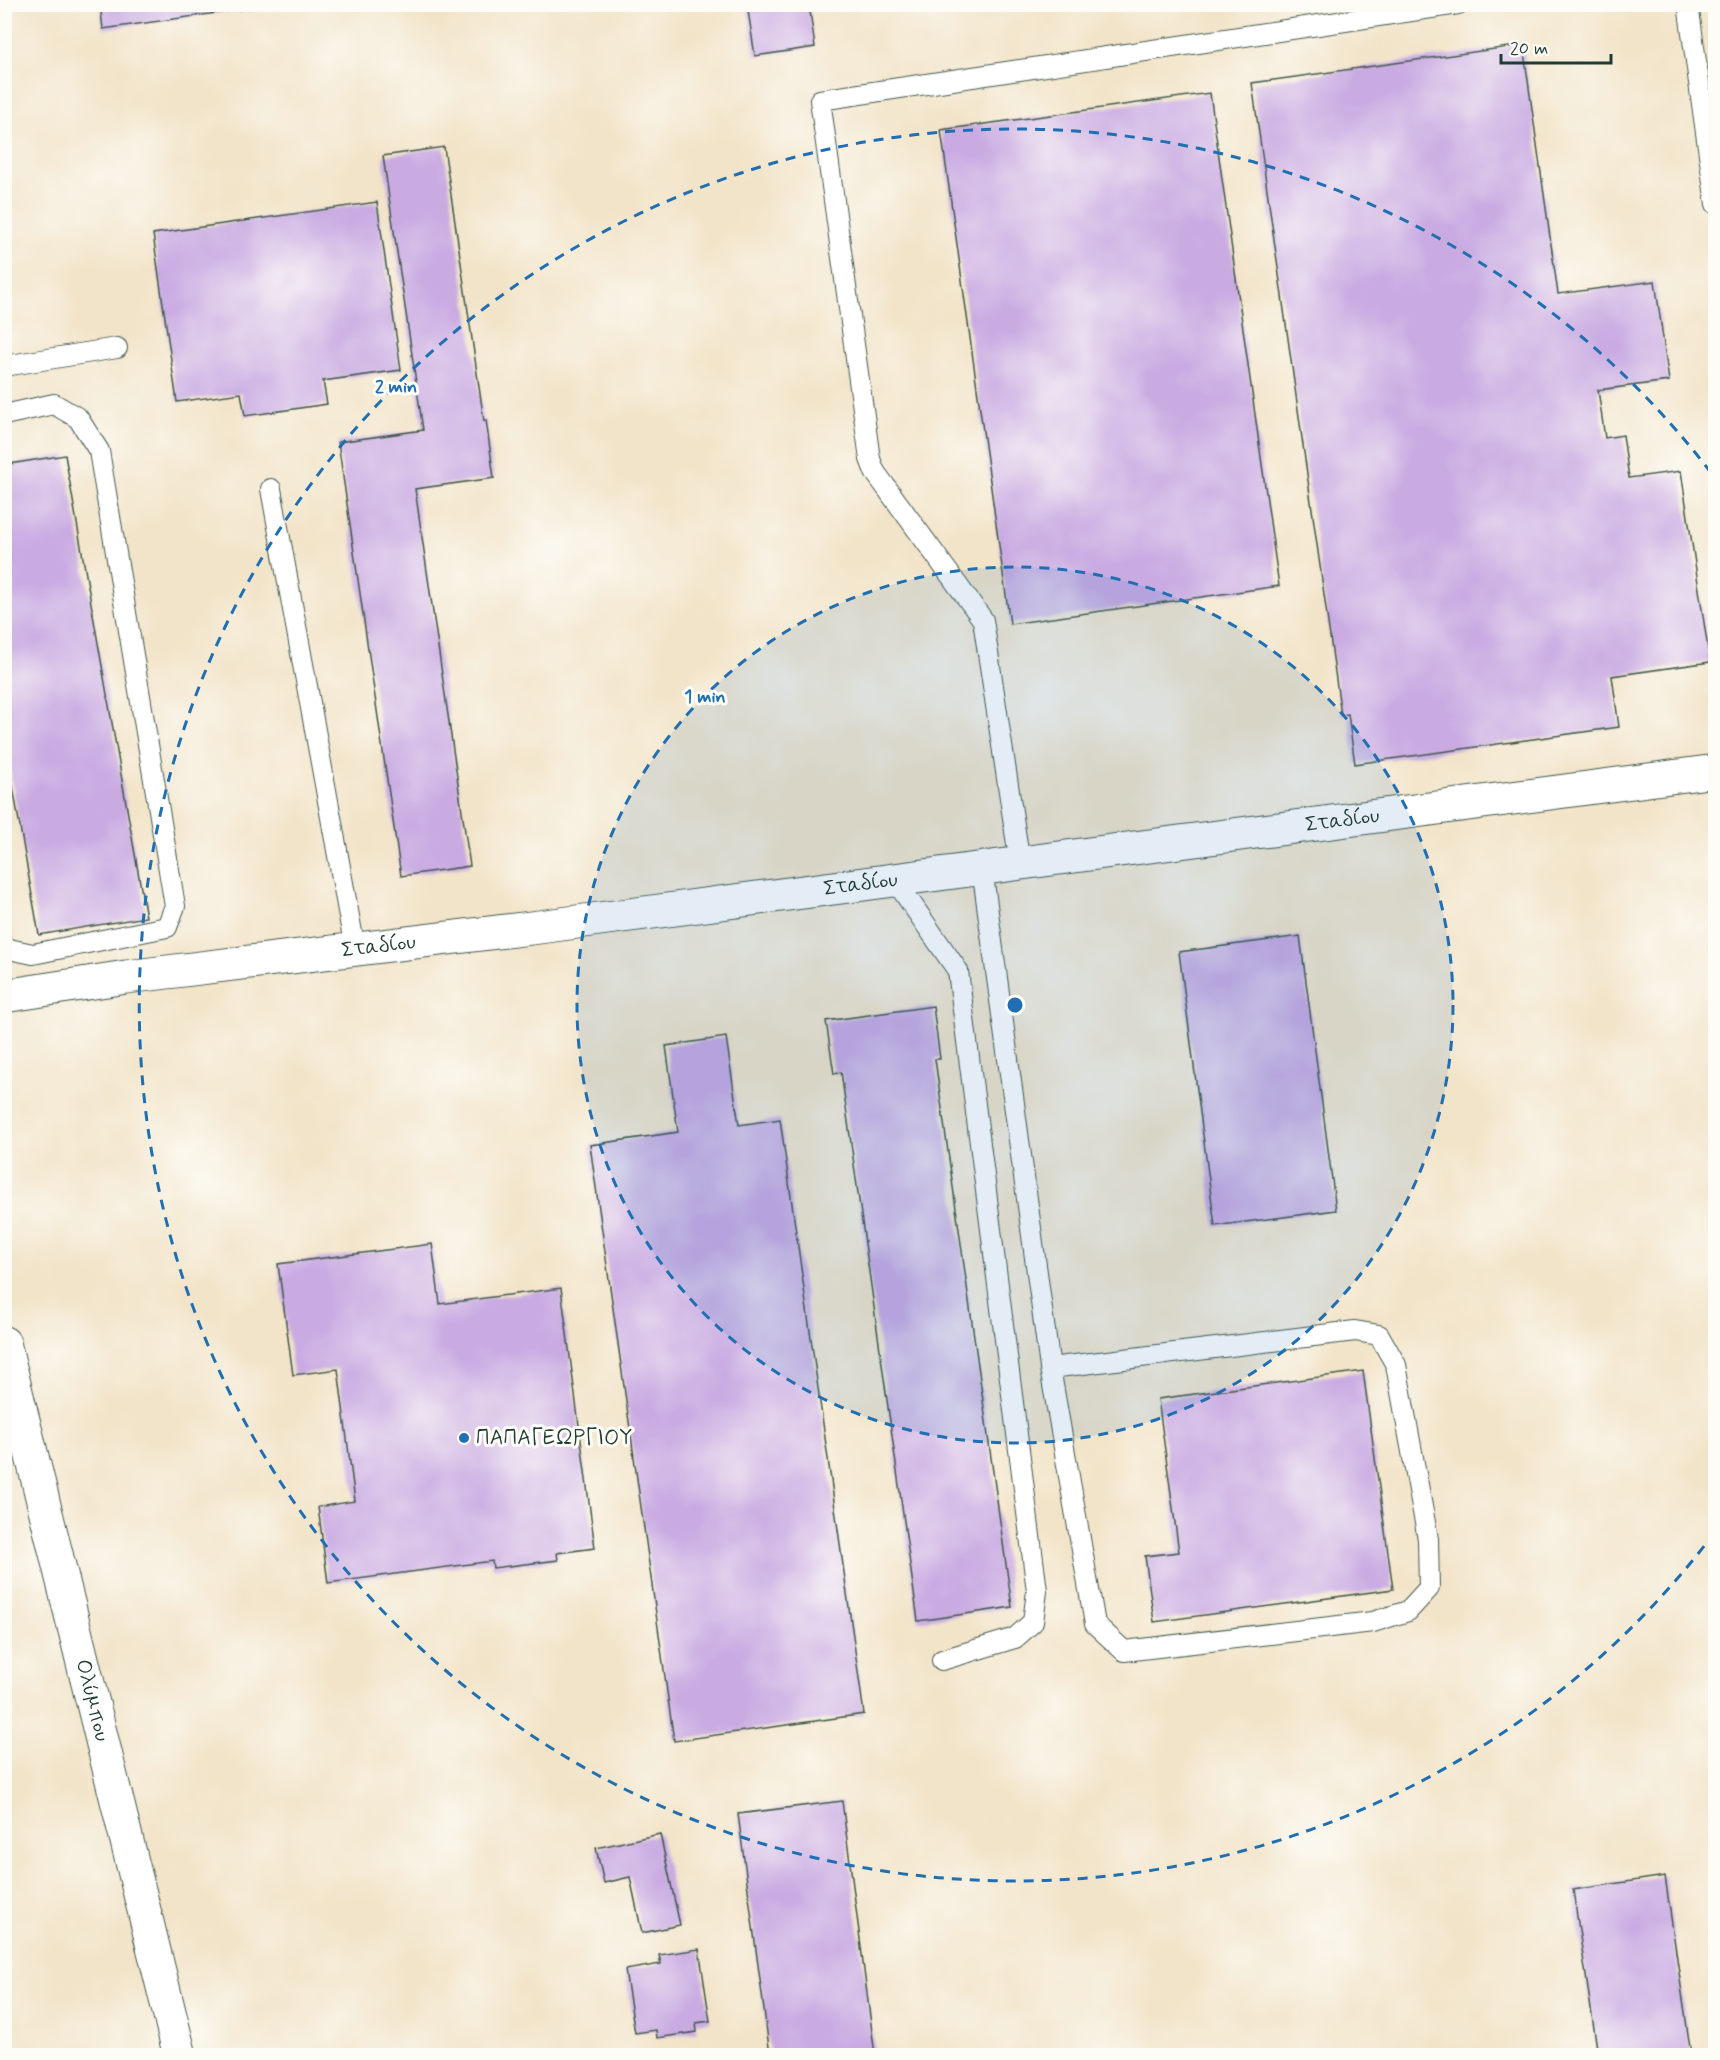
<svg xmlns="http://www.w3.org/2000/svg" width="1720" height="2060" font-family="Mynerve,sans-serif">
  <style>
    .building { fill: #c9abe2 }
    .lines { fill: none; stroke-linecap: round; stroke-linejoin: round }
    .service-casing { stroke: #3f564a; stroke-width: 22 }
    .minor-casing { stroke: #3f564a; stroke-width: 35 }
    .tertiary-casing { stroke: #3f564a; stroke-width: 35 }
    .service { stroke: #fff; stroke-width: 20 }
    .minor { stroke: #fff; stroke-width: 33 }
    .tertiary { stroke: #fff; stroke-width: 33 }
    .ring { fill: none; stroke: #1f6fb2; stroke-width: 3; stroke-dasharray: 10 8 }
    .poi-dot { fill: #1f6fb2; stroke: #fdfcf7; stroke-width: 2 }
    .labels { text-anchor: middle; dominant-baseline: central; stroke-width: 6; stroke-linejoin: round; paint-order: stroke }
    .street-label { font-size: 21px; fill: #1f3d34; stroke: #fdfcf7 }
    .poi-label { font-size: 21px; fill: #1f3d34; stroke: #fdfcf7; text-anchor: start }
    .centre { fill: #1f6fb2; stroke: #fdfcf7; stroke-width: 3 }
    .ring-label { font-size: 18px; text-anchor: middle; font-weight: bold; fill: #1f6fb2; stroke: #fdfcf7; stroke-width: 6; stroke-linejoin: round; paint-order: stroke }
  </style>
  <rect width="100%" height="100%" fill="#fdfcf7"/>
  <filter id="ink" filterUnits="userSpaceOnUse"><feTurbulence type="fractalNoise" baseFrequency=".0167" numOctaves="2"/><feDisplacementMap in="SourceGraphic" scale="12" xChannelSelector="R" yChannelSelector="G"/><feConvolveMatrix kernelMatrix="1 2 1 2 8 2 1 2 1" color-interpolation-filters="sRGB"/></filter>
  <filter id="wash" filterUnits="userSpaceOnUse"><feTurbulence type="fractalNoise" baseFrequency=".008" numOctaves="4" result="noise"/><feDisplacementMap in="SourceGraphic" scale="24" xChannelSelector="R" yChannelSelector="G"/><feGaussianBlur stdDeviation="1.35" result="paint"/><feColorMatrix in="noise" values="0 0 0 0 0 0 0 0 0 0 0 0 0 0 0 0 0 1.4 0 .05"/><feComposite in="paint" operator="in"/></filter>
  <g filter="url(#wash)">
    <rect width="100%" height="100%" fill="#f2e4c9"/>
    <g id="blocks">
      <path class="building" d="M100 4H266V6L103 29Z
        M747 4H809L815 47 755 56Z
        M1523 45 1558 294 1655 281 1669 381 1598 390 1605 438 1623 435 1629 478 1681 471 1710 662 1612 676 1619 727 1355 764 1348 714 1341 715 1252 83Z
        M1210 93 1279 586 1010 624 941 130Z
        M444 147 484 421 486 420 494 478 415 489 470 866 401 876 338 442 423 430 383 156Z
        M377 202 401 370 323 381 327 404 245 416 241 393 177 402 153 234Z
        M65 455 146 917 39 935 4 736V465Z
        M1300 936 1336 1210 1215 1226 1179 952Z
        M933 1006 940 1059H935L1012 1607 918 1621 841 1072 834 1074 826 1021Z
        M726 1037 739 1125 780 1119 864 1714 674 1741 590 1145 678 1132 666 1046Z
        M432 1244 440 1304 561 1288 595 1548 557 1553 558 1560 493 1568 492 1561 328 1583 318 1507 355 1501 338 1369 293 1375 278 1264Z
        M1363 1371 1393 1589 1154 1622 1145 1556 1179 1552 1158 1399Z
        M842 1801 875 2055H770L738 1814Z
        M660 1834 680 1925 642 1933 630 1877 604 1883 596 1848Z
        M1665 1876 1691 2055H1598L1573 1890Z
        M699 1949 710 2021 696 2023 697 2032 657 2038 656 2030 635 2033 625 1970 661 1964 659 1955Z"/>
    </g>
  </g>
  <g filter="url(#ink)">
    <use href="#blocks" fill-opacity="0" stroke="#3f564a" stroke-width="1.5"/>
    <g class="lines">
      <g class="service-casing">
        <path id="service" d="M1688 4 1716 204
          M4 366 117 348
          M4 415 54 404 78 418 99 451 175 906 167 927 33 954 4 948
          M271 489 355 949
          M1020 864 983 620 875 472 870 459 820 100 1458 4
          M982 868 1050 1368 1095 1624 1124 1651 1373 1622 1408 1611 1429 1588 1428 1539 1396 1365 1379 1335 1355 1331 1050 1368
          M895 880 958 971 1037 1591 1033 1622 1015 1638 942 1660"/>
      </g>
      <g class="minor-casing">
        <g id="minor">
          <path id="s1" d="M4 996 126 977 539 927 1716 771"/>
        </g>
      </g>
      <g class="tertiary-casing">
        <g id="tertiary">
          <path id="s2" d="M4 1343 180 2056"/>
        </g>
      </g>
      <use href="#service" class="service"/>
      <use href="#minor" class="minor"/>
      <use href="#tertiary" class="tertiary"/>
    </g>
  </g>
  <circle cx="1015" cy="1005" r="438" fill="#1f6fb2" fill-opacity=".12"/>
  <g class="ring">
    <circle cx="1015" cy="1005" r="438"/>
    <path d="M1715 1532A876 876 0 1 1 1715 478"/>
  </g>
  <circle class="poi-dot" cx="464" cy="1438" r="6"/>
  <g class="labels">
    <g class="street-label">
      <text stroke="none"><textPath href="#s1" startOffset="1350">Σταδίου</textPath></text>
      <text stroke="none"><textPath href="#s1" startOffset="864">Σταδίου</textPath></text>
      <text stroke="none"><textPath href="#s1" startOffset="378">Σταδίου</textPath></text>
      <text stroke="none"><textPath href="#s2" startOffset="368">Ολύμπου</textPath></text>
    </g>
    <g class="poi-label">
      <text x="476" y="1438">ΠΑΠΑΓΕΩΡΓΙΟΥ</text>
    </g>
  </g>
  <circle cx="1015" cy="1005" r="9" class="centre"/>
  <g class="ring-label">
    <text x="396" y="392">2 min</text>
    <text x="705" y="702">1 min</text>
  </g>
  <rect width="1720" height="2060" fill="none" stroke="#fdfcf7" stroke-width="24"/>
  <path d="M1501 54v9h110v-9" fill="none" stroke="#1f3d34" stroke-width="3"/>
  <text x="1510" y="54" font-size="18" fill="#1f3d34" stroke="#fdfcf7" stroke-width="4.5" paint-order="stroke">20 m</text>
</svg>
